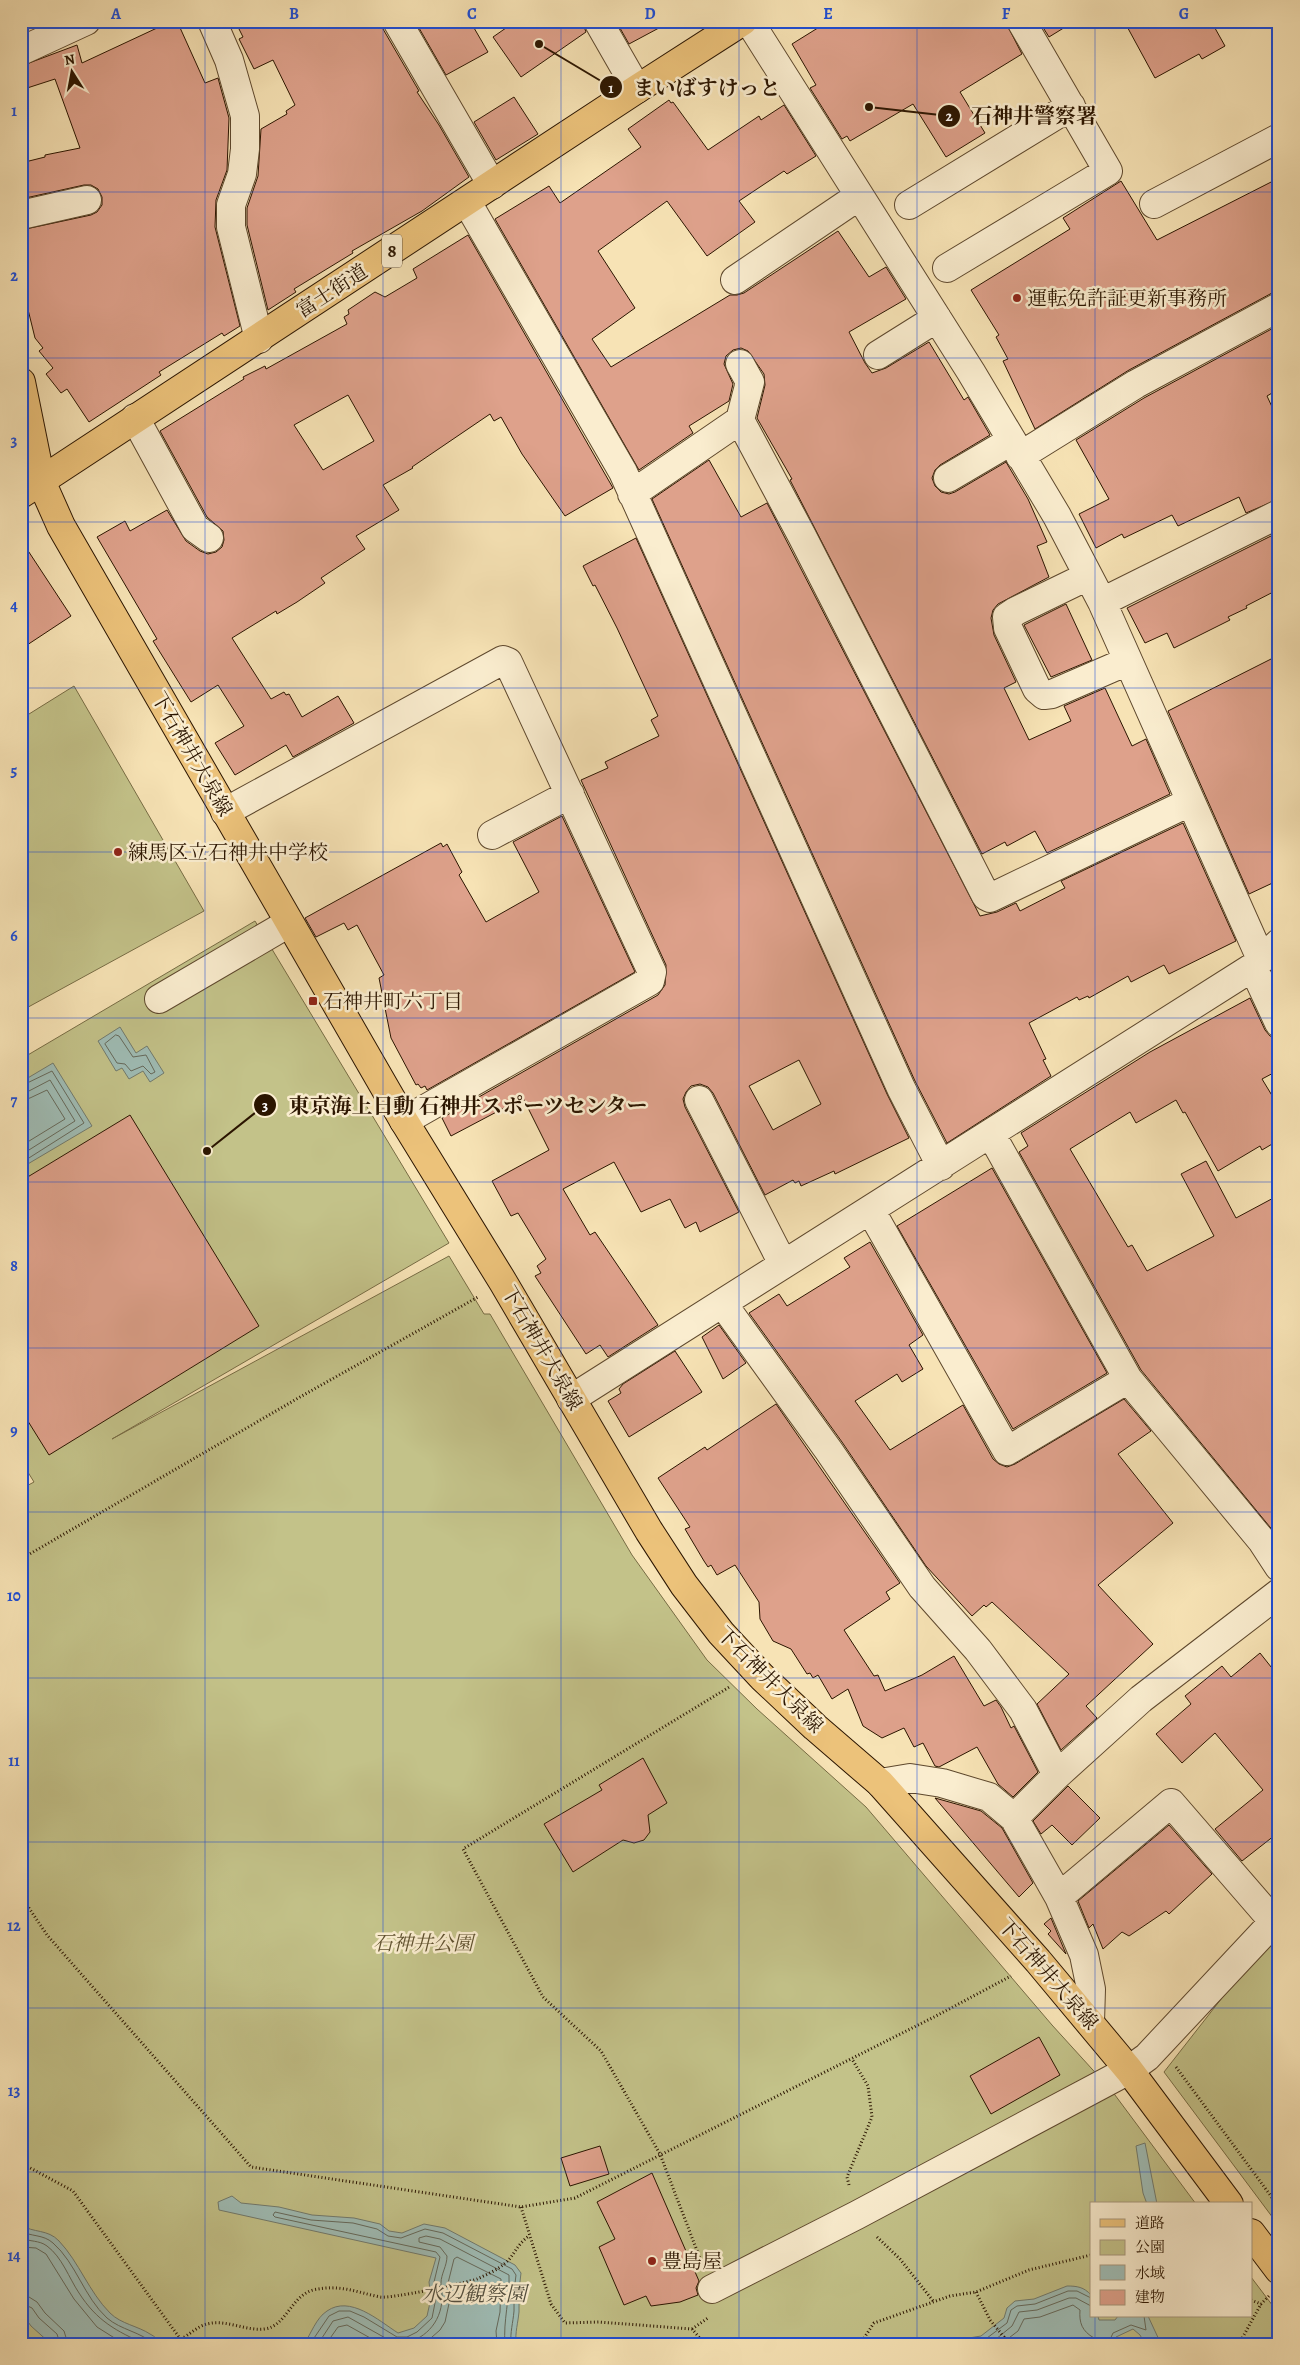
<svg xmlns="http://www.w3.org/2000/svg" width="1300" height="2365" font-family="Alegreya,'Noto Serif JP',serif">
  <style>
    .green { fill: #c3c289; stroke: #776c44 }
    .water { fill: #9fbdb6; stroke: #717a6d }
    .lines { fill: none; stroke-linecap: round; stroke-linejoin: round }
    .shore { stroke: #65695b; stroke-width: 1 }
    .building { fill: #dea18b; stroke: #2b1500; fill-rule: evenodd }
    .minor-casing { stroke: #5e482d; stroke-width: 30 }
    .major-casing { stroke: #2b1500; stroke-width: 30 }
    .path { stroke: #2b1500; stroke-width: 3; stroke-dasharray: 1 2.5; stroke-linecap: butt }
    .minor { stroke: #faedcf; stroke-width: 28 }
    .major { stroke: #ecc27a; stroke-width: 28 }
    .grid { fill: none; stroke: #1d4ed8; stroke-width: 1; stroke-opacity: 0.55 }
    .poi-dot { fill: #8f2418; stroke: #faedcf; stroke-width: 2 }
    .labels { text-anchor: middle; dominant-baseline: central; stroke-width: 5; stroke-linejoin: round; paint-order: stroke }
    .shield { fill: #faedcf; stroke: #69563e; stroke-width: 1 }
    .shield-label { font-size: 19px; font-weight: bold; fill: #2b1500 }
    .street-label { font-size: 20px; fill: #2b1500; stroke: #faedcf }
    .poi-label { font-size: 20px; fill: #2b1500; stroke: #faedcf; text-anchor: start }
    .park-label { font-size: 20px; font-style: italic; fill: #605230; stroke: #faedcf }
    .water-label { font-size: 21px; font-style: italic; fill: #545040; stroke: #faedcf }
    .leader { fill: none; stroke: #2b1500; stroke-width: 2 }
    .callout-dot { fill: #2b1500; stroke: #faedcf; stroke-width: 2 }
    .mark-label { font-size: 15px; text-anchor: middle; font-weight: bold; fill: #fff }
    .callout-label { font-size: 21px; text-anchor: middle; font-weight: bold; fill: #2b1500; stroke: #faedcf; stroke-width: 5; stroke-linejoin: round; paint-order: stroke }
    .neatline { fill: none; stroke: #1d4ed8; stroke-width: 2 }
    .grid-label { font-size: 16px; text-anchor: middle; font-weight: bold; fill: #1d4ed8 }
  </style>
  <rect width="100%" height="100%" fill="#f7e3b5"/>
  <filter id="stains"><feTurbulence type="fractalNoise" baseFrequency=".004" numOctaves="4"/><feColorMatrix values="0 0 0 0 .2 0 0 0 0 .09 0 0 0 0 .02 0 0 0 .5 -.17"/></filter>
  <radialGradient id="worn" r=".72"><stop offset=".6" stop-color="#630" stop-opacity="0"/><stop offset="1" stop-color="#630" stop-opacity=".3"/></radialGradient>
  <path class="green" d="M74 686 204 911 21 1011V719Z
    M255 921 449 1243 112 1439 449 1256 484 1314H490L632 1555 707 1660 757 1709 866 1807 1052 2025 1112 2091 1196 2204H1091V2316H1251V2277L1279 2314V2344H21V1489L34 1482 21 1461V1059Z
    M1279 1925V2226L1164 2072Z"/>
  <path class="water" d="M120 1027 136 1053 147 1046 164 1073 150 1082 143 1071 129 1079 122 1068 116 1071 98 1041Z
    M53 1063 92 1126 21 1168V1082Z
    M1145 2143 1157 2204H1147L1143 2193 1136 2146Z
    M232 2196 241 2203 279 2207 312 2215 354 2218 380 2224 389 2231 402 2233 424 2224 445 2228 515 2265 521 2273C519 2286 519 2299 519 2312 518 2323 515 2332 516 2344H304C311 2334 316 2318 327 2311 350 2295 378 2320 398 2333L414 2328 427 2316 431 2298 429 2282 436 2258 219 2210 218 2202Z
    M21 2225C33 2233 48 2229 59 2241 79 2262 89 2292 110 2313 121 2324 138 2326 150 2334 155 2336 158 2341 162 2344H51L31 2326 21 2312Z
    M1067 2286C1077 2286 1084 2287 1091 2295V2316H1098L1099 2320H1115L1118 2316H1148L1161 2344H1145L1140 2335 1133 2329 1116 2337 1111 2344H960L969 2338 981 2336 1004 2318 1007 2308 1015 2301 1034 2299Z"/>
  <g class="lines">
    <path class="shore" d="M116 1035 119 1036 133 1057 146 1055 155 1072 151 1074 143 1066 131 1071 125 1064 117 1063 105 1044Z
      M21 1086 52 1071 84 1123 21 1163
      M21 1092H27L50 1080 75 1121 21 1155
      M21 1100 30 1098 47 1090 65 1119 21 1146
      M21 2231C31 2237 43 2234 53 2243 76 2263 84 2297 107 2318 121 2330 141 2332 154 2344
      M21 2238C30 2242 39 2240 47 2246 62 2257 69 2278 79 2293 97 2321 116 2331 145 2344
      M21 2247 36 2248 46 2254 74 2299 97 2327 124 2344
      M21 2296 29 2297 37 2302 45 2313 64 2331 68 2344
      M21 2303 32 2308 39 2318 57 2334 60 2344
      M310 2344 329 2316 339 2311H350L364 2317 397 2337H407L417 2332 432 2318 436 2298 434 2282 440 2257 436 2252 275 2217 273 2215 275 2212 311 2220 353 2223 377 2229 388 2236 401 2238 425 2229 443 2233 512 2269 516 2275C514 2288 514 2299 514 2311 513 2323 510 2332 511 2344
      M318 2344 333 2321 348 2317 396 2344
      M326 2344 338 2327 347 2325 381 2344
      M400 2344C424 2341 441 2323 442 2299 443 2294 440 2289 441 2283 441 2274 447 2266 447 2256L440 2247 419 2242V2238L426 2236 440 2239 509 2275C510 2298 503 2321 505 2344
      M424 2344 440 2330 445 2322 450 2299 448 2283 454 2259 457 2257 501 2279 500 2312 496 2331 497 2344
      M969 2344 983 2341 1007 2323 1011 2310 1017 2306 1035 2304 1068 2291H1077L1091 2298
      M990 2344 1012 2326 1019 2312 1037 2310 1069 2298H1076L1091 2306
      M1001 2344 1018 2331 1024 2319 1040 2317 1073 2305 1080 2310C1079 2323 1082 2331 1094 2338V2344
      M1108 2344 1113 2333 1131 2325 1146 2330 1144 2316"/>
  </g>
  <path class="building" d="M172 21H177L205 83 218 78 229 118 227 170 216 200 215 227 240 326 224 336 222 333 159 372 161 375 89 422 67 389 61 393 46 374 53 368 39 351 43 348 35 338 21 281V230L91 215 97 212 102 205V197L98 189 91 185H84L21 199V163L45 157V155L80 148 55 79 21 90V66L77 45 82 63Z
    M235 21H381L383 29 419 91 417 92 439 125 469 177 422 211 352 251 353 253 294 289 296 292 268 310 247 225V208L258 176 261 129 287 114 286 111 295 105 273 60 254 69 239 39 243 37Z
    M415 21H470L488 52 446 75Z
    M516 21H582L586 32 521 77 493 37Z
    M616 21H672L629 44Z
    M829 21H1005L1022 54 960 92 985 133 946 157 913 104 850 141 847 136 842 139 810 88 816 85 792 44Z
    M1039 21H1075L1049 37Z
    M1124 21H1211L1225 46 1202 59 1199 54 1155 78Z
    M514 97 538 134 496 160 474 122Z
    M669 100 671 103 673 102 708 150 759 116 761 120 784 105 816 156 787 174 784 171 739 201 755 222 707 256 667 201 598 251 635 308 592 339 611 367 730 295H737L744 293 838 231 869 277 886 267 906 299 849 332 865 363 872 373 886 368 929 342 964 400 968 397 990 435 940 465 935 470 932 478 935 486 941 492 949 494 955 492 1006 462 1028 499 1047 542 1037 546 1049 577 998 604 993 610 991 618 994 635 1016 682 1004 688 1029 740 1071 721 1064 706 1105 688 1132 746 1146 739 1170 794 1047 853 1035 831 1007 846 1005 842 982 854 790 480 792 479 757 418 765 385 764 374 748 351 741 348 733 350 726 356 724 364 733 384 729 401 689 426 693 433 639 470 495 219 549 186 560 203 641 147 628 129Z
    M1279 178V291L1272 293 1129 370 1035 429 1003 361 1008 359 996 337 999 335 971 290 1070 229 1063 218 1121 181 1157 240Z
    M468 235 613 488 565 516 522 454 501 417 494 421 490 414 412 467 413 468 383 485 399 510 356 536 365 549 321 578 325 583 297 602 277 614 276 611 232 638 271 699 284 692 286 695 289 694 302 717 338 696 354 723 293 757 286 745 235 775 215 743 244 726 218 685 191 702 153 641 157 639 97 537 125 521 130 531 167 510 186 541 200 551 208 554 216 552 222 547 224 540 223 531 207 517 160 431 244 379 243 377 265 366 266 369 347 324 344 317 349 314 348 310 375 292 385 297 417 278 413 269ZM348 395 374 441 323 470 294 425Z
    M1279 325V389L1267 396 1279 422V499L1246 513 1239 497 1178 526 1172 515 1124 538 1122 534 1096 548 1079 514 1109 499 1076 440 1144 398Z
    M709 460 741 517 767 503 980 916 997 912 1016 903 1020 911 1065 888 1061 881 1183 823 1236 941 1169 974 1164 965 1131 982 1128 976 1089 998 1088 996 1079 1000 1077 997 1029 1023 1046 1059 1043 1060 1051 1076 947 1143 915 1081 652 499Z
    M1279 532V589L1246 606 1247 608 1228 617 1230 620 1174 648 1167 633 1145 643 1127 608Z
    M636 538 887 1094 909 1138 835 1174 834 1171 801 1186 799 1181 795 1183 793 1180 765 1195 713 1093 708 1087 700 1084 691 1086 686 1092 683 1099 685 1107 739 1212 700 1232 696 1222 685 1228 670 1199 641 1212 614 1162 563 1189 590 1235 595 1232 658 1325 608 1357 600 1345 586 1354 535 1276 541 1273 537 1266 546 1259 518 1213 511 1216 492 1181 549 1150 523 1098 451 1136 442 1118 658 995 665 985 666 965 581 780 608 768 605 762 659 736 651 720 658 716 617 628 595 585 593 586 583 566ZM799 1060 821 1104 773 1130 749 1086Z
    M21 540 71 616 21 649Z
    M1066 604 1092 660 1051 677 1024 625Z
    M1279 655V880L1249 894 1168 711Z
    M562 816 635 972 427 1090 425 1086 421 1088 418 1084 416 1085 391 1038 379 978 384 975 357 925 348 930 344 923 316 937 305 918 441 843 443 847 447 844 462 872 459 875 486 922 539 892 513 842Z
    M1250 998 1265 1030 1270 1036 1279 1038V1070L1262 1079 1279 1107V1140L1262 1150 1260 1146 1218 1171 1185 1112 1183 1113 1176 1100 1136 1123 1130 1112 1070 1149 1128 1247 1132 1245 1147 1271 1214 1236 1181 1174 1206 1161 1236 1218 1279 1195V1538L1141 1370 1019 1152 1028 1146 1021 1133 1150 1052Z
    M130 1115 259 1326 49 1455 21 1410V1181Z
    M992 1168 1107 1373 1013 1429 897 1226Z
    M870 1242 923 1335 909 1345 923 1369 902 1382 897 1374 855 1401 890 1450 963 1405 993 1459 999 1464 1007 1467 1015 1464 1124 1399 1151 1431 1118 1454 1173 1523 1098 1585 1153 1644 1086 1706 1097 1718 1061 1750 1037 1704 1069 1674 992 1602 986 1607 984 1605 972 1616 926 1566 842 1442 749 1313 779 1294 787 1306 850 1267 844 1258Z
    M719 1325 746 1363 723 1379 702 1337Z
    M675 1351 702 1392 629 1437 608 1401 621 1393 619 1389 623 1384Z
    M776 1404 900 1583 886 1592 890 1599 844 1630 874 1676 878 1675 885 1691 922 1675 954 1656 984 1706 996 1700 1001 1707 1011 1728 1014 1726 1038 1772 1013 1797 998 1784 977 1747 939 1767 935 1766 923 1743 914 1747 904 1728 882 1738 863 1726 848 1689 832 1699 818 1675 813 1678 810 1673 807 1674 791 1649 773 1641 760 1619 759 1602 735 1565 717 1575 711 1565 708 1567 704 1561 685 1529 690 1527 658 1478 705 1447 707 1450Z
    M1260 1653 1279 1677V1832L1242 1861 1215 1829 1263 1790 1215 1733 1182 1763 1156 1734 1191 1704 1185 1696 1222 1666 1231 1677Z
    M643 1758 667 1803 648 1815 650 1832 644 1840 634 1843 623 1840 573 1872 544 1824 602 1790 599 1785Z
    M1068 1786 1100 1818 1072 1845 1052 1825 1041 1834 1033 1821Z
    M935 1798 981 1811 1002 1828 1033 1883 1019 1897Z
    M1169 1825 1212 1874 1169 1914 1166 1911 1129 1936 1122 1932 1103 1949 1093 1924 1089 1928 1078 1901Z
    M1051 1918 1066 1954 1048 1934 1051 1931 1044 1924Z
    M1039 2037 1060 2075 991 2114 970 2076Z
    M600 2146 609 2174 570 2186 561 2158Z
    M652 2173 699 2281 696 2288 698 2295 680 2302 651 2306 646 2296 624 2305 599 2247 615 2239 597 2202Z"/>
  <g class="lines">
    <g class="minor-casing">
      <path id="minor" d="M212 21 229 60 245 116V149L242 174 231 205V227L259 339
        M397 21 492 185
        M598 21 637 89
        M749 21 971 372 1057 516 1102 602 1261 959
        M21 51 86 21
        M467 202 623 472 901 1088 941 1166
        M1154 204 1279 138
        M909 205 1071 106
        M21 215 87 200
        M947 268 1108 171 1021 21
        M735 280 859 196
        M878 355 937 318
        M135 418 195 528 209 538
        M740 420 750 382 740 364
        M1020 456 1136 384 1279 307
        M948 478 1011 441
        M632 494 740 420 802 536 986 896 990 898 1190 802
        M1088 576 1016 611 1007 617 1008 628 1037 689 1044 695 1052 694 1128 661
        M1102 602 1279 514
        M225 812 503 660 508 662 652 972 650 981 404 1121
        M492 835 570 794
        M1253 967 1279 1023
        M159 999 289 923
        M699 1100 783 1264
        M991 1134 1128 1379 1262 1541 1279 1567
        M871 1211 1007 1451 1128 1379
        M723 1304 829 1451 922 1587 978 1650 1023 1710 1057 1775
        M571 1399 1253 967 1279 943
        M880 1783 910 1778 942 1783 989 1797 1014 1818 1059 1897 1084 1955 1091 1989 1090 2022
        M1014 1818 1057 1775 1141 1699 1279 1593
        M1059 1897 1171 1803 1274 1922
        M712 2289 857 2215 1129 2070 1147 2057 1279 1916"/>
    </g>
    <g class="major-casing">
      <path id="major" d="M21 382 41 481 61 526 404 1121 503 1282 649 1531 684 1585 721 1633 762 1677 815 1727 880 1783 1038 1961 1129 2070 1229 2204
        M21 494 637 89 743 21
        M1251 2233 1279 2270"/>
    </g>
    <path class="path" d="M21 1559 300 1397 478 1297
      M21 1896 47 1935 251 2167 521 2207 575 2198 936 2016 1011 1976
      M1176 2067 1279 2207
      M21 2163 73 2191 184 2344
      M849 2185 847 2177 872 2117 868 2086 852 2059
      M521 2207 551 2304 565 2323 599 2322 692 2329 705 2344
      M877 2237 900 2259 934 2302
      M701 2261 660 2154 601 2051 543 1997 463 1849 731 1686
      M976 2292 990 2320 1004 2337 997 2344
      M1251 2300 1261 2304 1269 2296
      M692 2329 708 2318
      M181 2339C189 2335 198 2326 207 2324 226 2319 245 2331 264 2329 286 2327 291 2296 313 2290 339 2284 356 2292 380 2297 390 2299 466 2283 477 2279 486 2275 497 2270 504 2264 514 2257 516 2245 529 2236
      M860 2344 874 2323 950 2296 976 2292 1029 2270 1091 2255
      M1239 2344 1261 2304"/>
    <use href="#minor" class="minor"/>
    <use href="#major" class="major"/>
  </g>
  <path class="grid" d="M205 21V2344M383 21V2344M561 21V2344M739 21V2344M917 21V2344M1095 21V2204M21 192H1279M21 358H1279M21 522H1279M21 688H1279M21 852H1279M21 1018H1279M21 1182H1279M21 1348H1279M21 1512H1279M21 1678H1279M21 1842H1279M21 2008H1279M21 2172H1279M1095 2316V2344"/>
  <g class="poi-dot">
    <circle cx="1017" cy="298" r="5"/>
    <circle cx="118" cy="852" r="5"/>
    <rect x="308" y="996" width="10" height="10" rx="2.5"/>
    <circle cx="652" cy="2261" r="5"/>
  </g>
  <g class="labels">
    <rect class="shield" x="382" y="234.5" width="20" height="33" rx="4"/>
    <g class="shield-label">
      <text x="392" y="251">8</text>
    </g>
    <g class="street-label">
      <text transform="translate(332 291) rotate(-33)">富士街道</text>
      <text transform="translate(192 754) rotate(60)">下石神井大泉線</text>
      <text transform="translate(542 1348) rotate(60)">下石神井大泉線</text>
      <text transform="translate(770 1680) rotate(45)">下石神井大泉線</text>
      <text transform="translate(1048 1974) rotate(49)">下石神井大泉線</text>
    </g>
    <g class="poi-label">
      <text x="1027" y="298">運転免許証更新事務所</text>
      <text x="128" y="852">練馬区立石神井中学校</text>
      <text x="323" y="1001">石神井町六丁目</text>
      <text x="662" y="2261">豊島屋</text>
    </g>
    <g class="park-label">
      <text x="423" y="1943">石神井公園</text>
    </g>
    <g class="water-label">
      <text x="474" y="2294">水辺観察園</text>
    </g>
  </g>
  <path class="leader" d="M539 44L611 87M869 107L949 116M207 1151L265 1105"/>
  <g class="callout-dot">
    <circle cx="539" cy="44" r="5"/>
    <circle cx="869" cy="107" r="5"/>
    <circle cx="207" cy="1151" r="5"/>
    <circle cx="611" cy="87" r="12"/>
    <circle cx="949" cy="116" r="12"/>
    <circle cx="265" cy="1105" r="12"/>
  </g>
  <g class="mark-label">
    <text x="611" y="93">1</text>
    <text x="949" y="121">2</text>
    <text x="265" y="1111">3</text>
  </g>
  <g class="callout-label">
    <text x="707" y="95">まいばすけっと</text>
    <text x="1034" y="123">石神井警察署</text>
    <text x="468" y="1113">東京海上日動 石神井スポーツセンター</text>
  </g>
  <rect width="1300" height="2365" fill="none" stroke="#f7e3b5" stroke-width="55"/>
  <rect x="1090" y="2202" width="162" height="115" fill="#faedcf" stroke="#a7977c"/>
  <rect x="1100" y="2219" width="25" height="8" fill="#ecc27a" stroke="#a7977c"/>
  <text x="1135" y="2228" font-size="15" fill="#2b1500">道路</text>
  <rect x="1100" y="2240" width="25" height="15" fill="#c3c289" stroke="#a7977c"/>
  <text x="1135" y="2252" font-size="15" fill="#2b1500">公園</text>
  <rect x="1100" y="2265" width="25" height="15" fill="#9fbdb6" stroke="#a7977c"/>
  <text x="1135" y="2278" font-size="15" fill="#2b1500">水域</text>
  <rect x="1100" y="2290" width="25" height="15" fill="#dea18b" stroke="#a7977c"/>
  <text x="1135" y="2302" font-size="15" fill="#2b1500">建物</text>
  <g transform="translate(72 72) rotate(349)" stroke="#faedcf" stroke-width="4" paint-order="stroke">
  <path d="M0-4L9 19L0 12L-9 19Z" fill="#2b1500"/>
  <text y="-8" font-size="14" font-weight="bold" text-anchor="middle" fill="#2b1500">N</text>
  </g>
  <rect x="28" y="28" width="1244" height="2310" class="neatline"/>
  <g class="grid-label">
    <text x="116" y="19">A</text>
    <text x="294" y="19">B</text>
    <text x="472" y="19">C</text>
    <text x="650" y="19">D</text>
    <text x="828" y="19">E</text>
    <text x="1006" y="19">F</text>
    <text x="1184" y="19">G</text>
    <text x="14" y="116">1</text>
    <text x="14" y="281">2</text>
    <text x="14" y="446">3</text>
    <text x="14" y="611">4</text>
    <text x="14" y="776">5</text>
    <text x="14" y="941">6</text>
    <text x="14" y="1106">7</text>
    <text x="14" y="1271">8</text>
    <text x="14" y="1436">9</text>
    <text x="14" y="1601">10</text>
    <text x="14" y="1766">11</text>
    <text x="14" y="1931">12</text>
    <text x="14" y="2096">13</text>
    <text x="14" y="2261">14</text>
  </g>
  <rect width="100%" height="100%" filter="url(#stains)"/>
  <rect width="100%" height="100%" fill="url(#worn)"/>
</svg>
